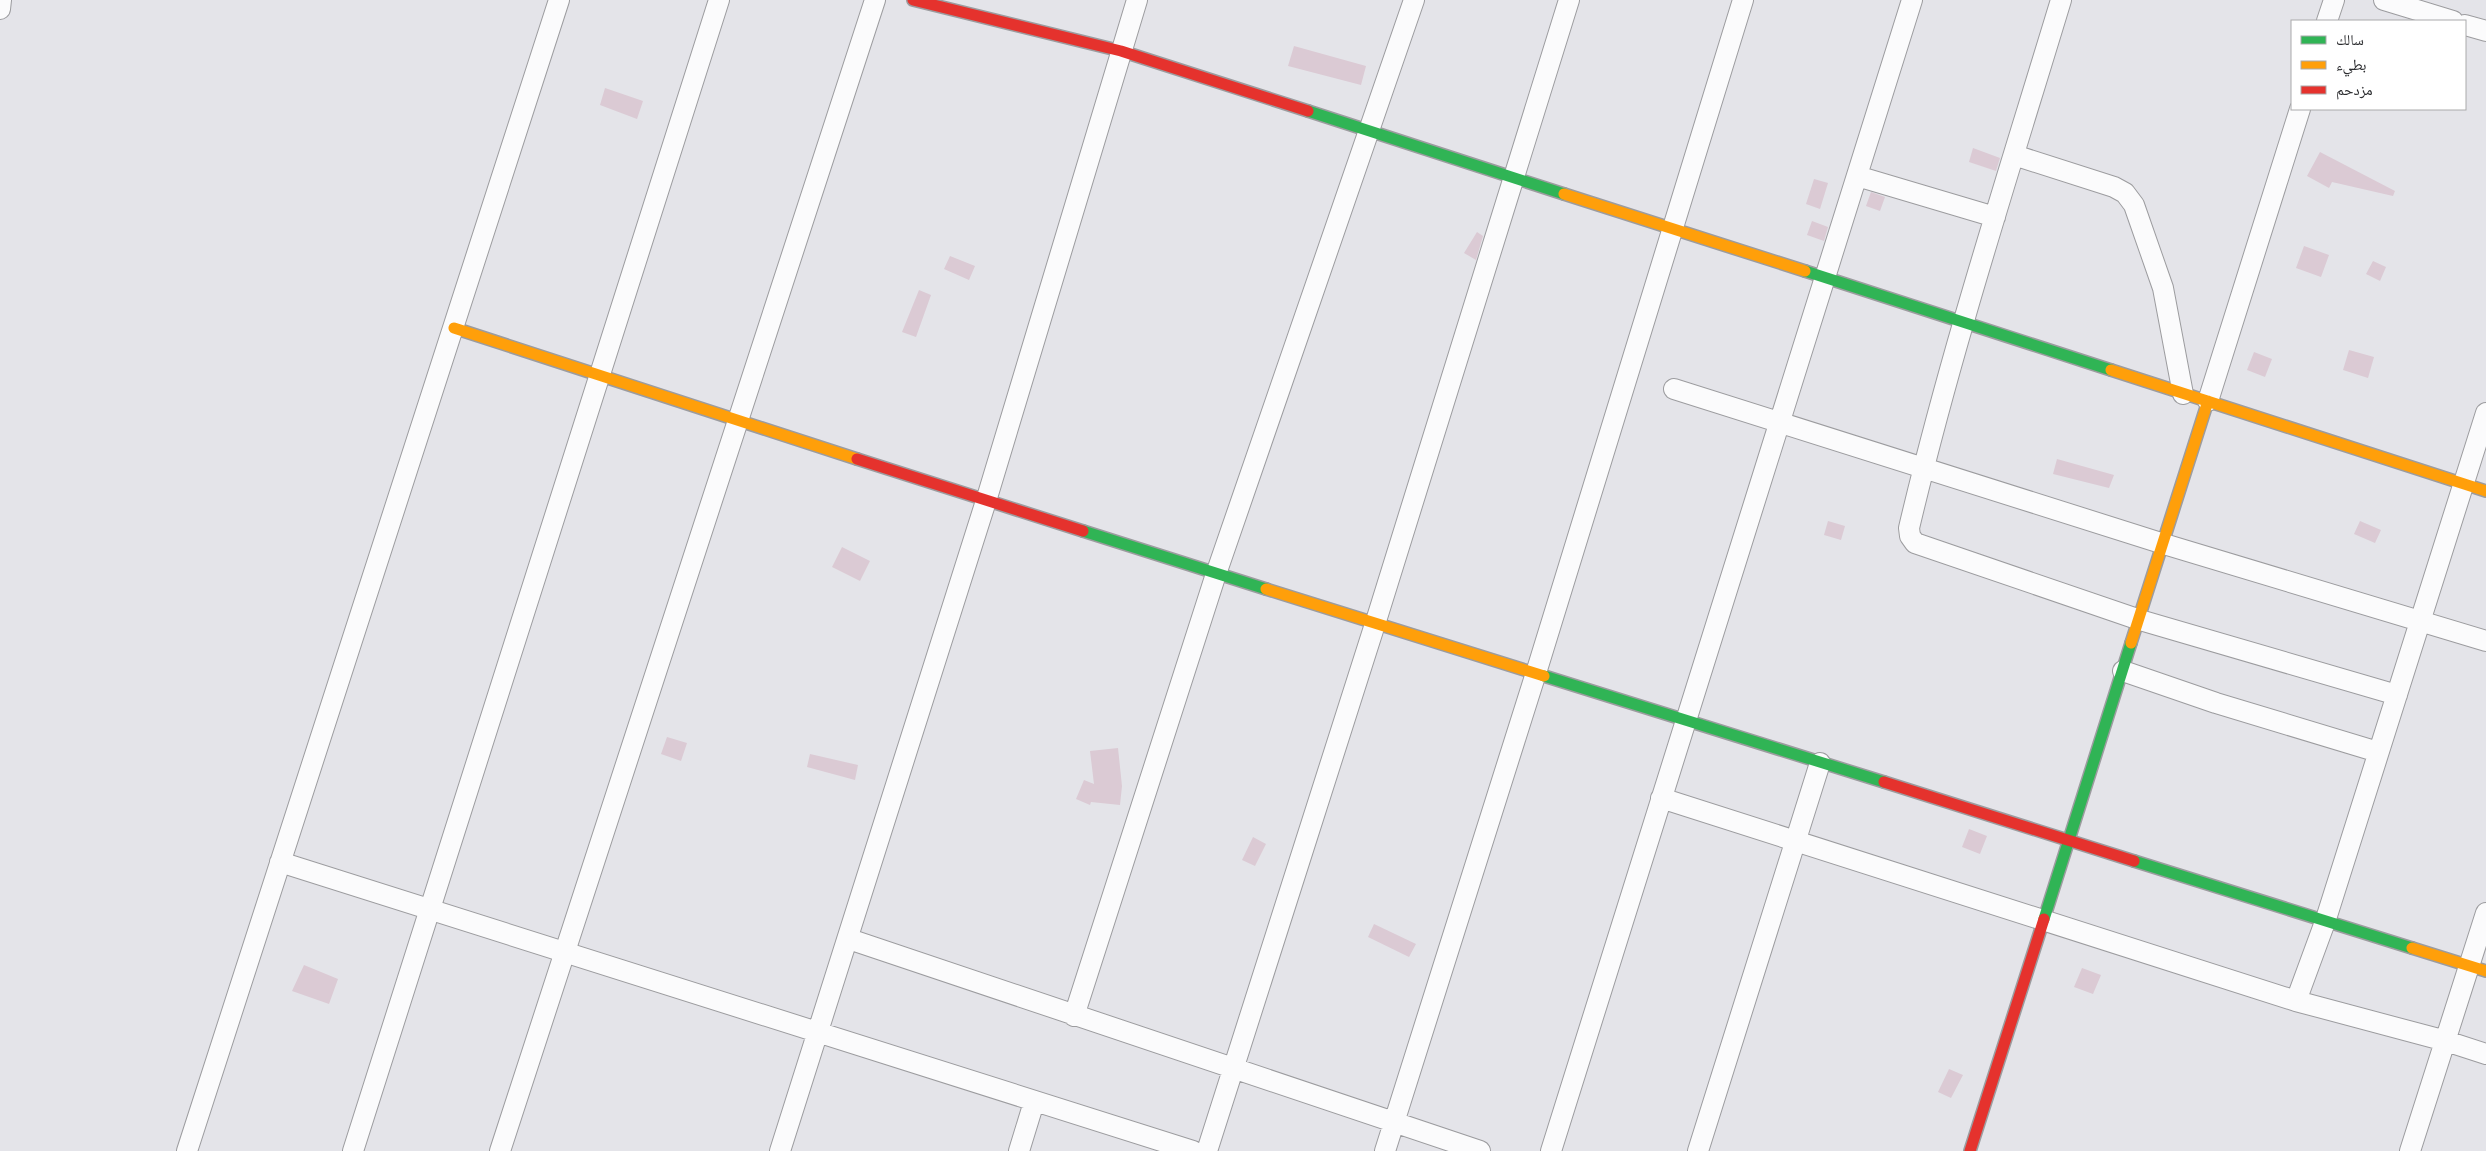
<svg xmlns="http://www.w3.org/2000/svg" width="2486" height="1151" font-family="Signika,'Noto Naskh Arabic',sans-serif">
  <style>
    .building { fill: #dbcad4 }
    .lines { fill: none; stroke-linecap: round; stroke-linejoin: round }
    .street-casing { stroke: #9c9c9f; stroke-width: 22 }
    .fast-casing { stroke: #9c9c9f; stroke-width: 14 }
    .slow-casing { stroke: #9c9c9f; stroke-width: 14 }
    .jam-casing { stroke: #9c9c9f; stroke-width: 14 }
    .street { stroke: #fbfbfc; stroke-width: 20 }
    .fast { stroke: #30b455; stroke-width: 11 }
    .slow { stroke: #ff9f0a; stroke-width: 11 }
    .jam { stroke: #e5322d; stroke-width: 11 }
  </style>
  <rect width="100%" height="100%" fill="#e4e4e9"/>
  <path class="building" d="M1294 46 1366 66 1361 85 1288 66Z
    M605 88 643 101 637 119 600 105Z
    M1973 148 2000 158 1996 171 1969 162Z
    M2320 152 2395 191 2393 196 2332 182 2329 188 2307 176Z
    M1814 179 1828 183 1820 209 1806 204Z
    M1871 192 1885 197 1880 211 1866 206Z
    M1812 221 1828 227 1824 241 1807 235Z
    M1477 232 1483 236 1476 260 1464 253Z
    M2304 246 2329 255 2321 277 2296 268Z
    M950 256 975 266 969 280 944 269Z
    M2373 261 2386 267 2380 281 2366 274Z
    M919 290 931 295 916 337 902 332Z
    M2349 350 2374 357 2368 378 2343 370Z
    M2254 352 2272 359 2265 377 2247 370Z
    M2057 459 2114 475 2109 488 2053 474Z
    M1828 521 1845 526 1841 540 1824 535Z
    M2360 521 2381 530 2375 543 2354 534Z
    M842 547 870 561 860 581 832 567Z
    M667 737 687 743 681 761 661 754Z
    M1118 748 1122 786 1120 805 1091 802 1090 805 1076 799 1084 780 1094 784 1090 751Z
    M810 754 858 765 855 780 807 767Z
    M1969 829 1987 836 1980 854 1962 847Z
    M1253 837 1266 844 1255 866 1242 860Z
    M1374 924 1416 944 1409 957 1368 937Z
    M304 965 338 979 329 1004 292 991Z
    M2082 968 2101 975 2093 994 2074 987Z
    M1949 1069 1963 1075 1951 1098 1938 1092Z"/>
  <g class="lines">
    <g class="street-casing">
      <path id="street" d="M2061 0C2008 175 1951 350 1909 528L1910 536 1915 543 2140 620 2397 695
        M2384 0 2453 21
        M0 9 1 0
        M2327 21 2334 0
        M2465 25 2486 31
        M2014 155 2114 187 2125 193 2134 205 2163 288 2183 394
        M1857 176 1995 217
        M1674 389 2164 544 2486 641
        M2208 401 2300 109
        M2123 671 2216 703 2378 752
        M1661 798 2296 1001 2446 1041 2486 1054
        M280 862 1193 1151
        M849 939 1480 1151
        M2296 1001 2325 922 2486 413
        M1074 1016 1216 574 1414 0
        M187 1151 559 0
        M353 1151 719 0
        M500 1151 875 0
        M780 1151 986 501 1137 0
        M1019 1151 1034 1102
        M1207 1151 1376 621 1569 0
        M1385 1151 1536 673 1743 0
        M1551 1151 1912 0
        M1698 1151 1820 763
        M2410 1151 2486 913"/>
    </g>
    <g class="fast-casing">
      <path id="fast" d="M1308 111 1564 194
        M1805 271 2111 370
        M1083 531 1266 589
        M1544 676 1884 782
        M2134 861 2412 948
        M2044 919 2131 643"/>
    </g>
    <g class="slow-casing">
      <path id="slow" d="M1564 194 1805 271
        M454 328 857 459
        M2111 370 2486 491
        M1266 589 1544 676
        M2131 643 2208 401
        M2412 948 2486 971"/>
    </g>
    <g class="jam-casing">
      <path id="jam" d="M913 0 1121 51 1308 111
        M857 459 1083 531
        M1884 782 2134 861
        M1970 1151 2044 919"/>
    </g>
    <use href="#street" class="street"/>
    <use href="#fast" class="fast"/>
    <use href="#slow" class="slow"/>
    <use href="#jam" class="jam"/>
  </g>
  <rect x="2291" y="20" width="175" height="90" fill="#ffffff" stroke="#aaaaab"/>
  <rect x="2301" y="36" width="25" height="8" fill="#30b455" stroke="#aaaaab"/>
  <text x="2336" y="45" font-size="15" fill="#2a2b2e">سالك</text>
  <rect x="2301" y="61" width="25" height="8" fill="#ff9f0a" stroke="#aaaaab"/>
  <text x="2336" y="70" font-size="15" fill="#2a2b2e">بطيء</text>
  <rect x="2301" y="86" width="25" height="8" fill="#e5322d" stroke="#aaaaab"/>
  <text x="2336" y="95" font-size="15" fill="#2a2b2e">مزدحم</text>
</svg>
